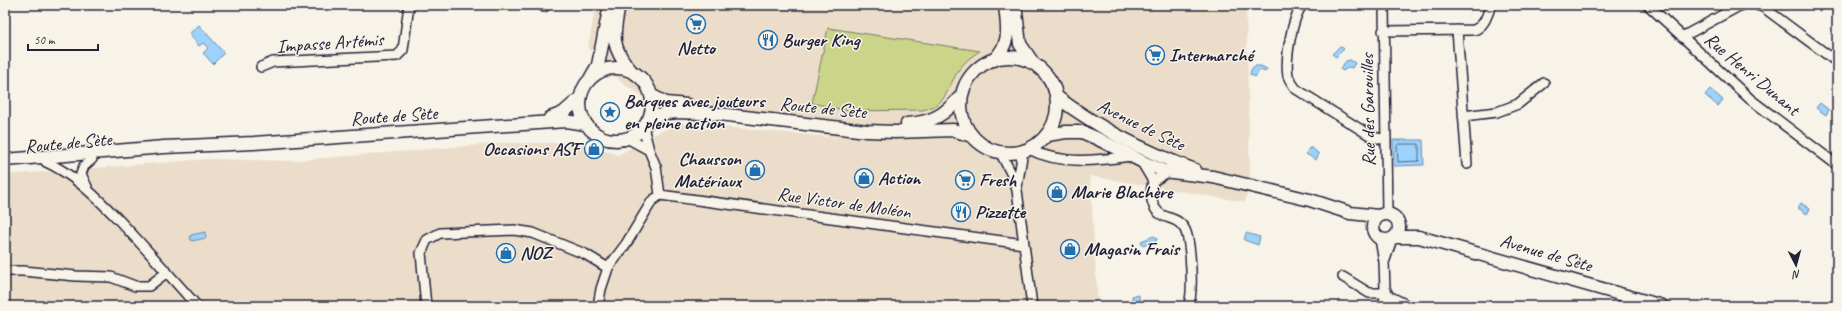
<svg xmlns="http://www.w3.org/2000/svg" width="1842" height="311" font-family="Caveat,sans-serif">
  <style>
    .built { fill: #ebddc9 }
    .green { fill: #cad589; stroke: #767c62 }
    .water { fill: #9cd2fb; stroke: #6b8cae }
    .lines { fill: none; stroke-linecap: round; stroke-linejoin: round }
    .shore { stroke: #536888; stroke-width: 1 }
    .street-casing { stroke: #22223b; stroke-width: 12 }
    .secondary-casing { stroke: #22223b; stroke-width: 15 }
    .street { stroke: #f7f3e8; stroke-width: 9 }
    .secondary { stroke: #f7f3e8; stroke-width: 12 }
    .labels { text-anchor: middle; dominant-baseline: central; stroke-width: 3; stroke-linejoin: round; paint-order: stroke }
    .poi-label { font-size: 19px; font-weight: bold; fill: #22223b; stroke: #f7f3e8; text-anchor: start }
    .street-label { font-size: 19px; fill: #22223b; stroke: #f7f3e8 }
  </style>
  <rect width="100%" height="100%" fill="#f7f3e8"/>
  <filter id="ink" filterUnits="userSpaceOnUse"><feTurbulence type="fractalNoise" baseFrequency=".025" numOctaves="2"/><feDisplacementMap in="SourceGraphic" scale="8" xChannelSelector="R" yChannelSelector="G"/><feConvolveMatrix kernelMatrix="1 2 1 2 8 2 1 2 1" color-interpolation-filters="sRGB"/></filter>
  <g filter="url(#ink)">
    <path class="built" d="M596 5H1246L1250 180 1245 202 1090 176 1098 306H5V175L208 159 290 161 503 143H585L618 155 659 132 682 123 840 138 661 107 623 84 588 48Z"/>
    <path class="green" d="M828 28 980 51C970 57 963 63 957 73 946 91 946 106 922 110L848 111 812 103Z"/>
    <path class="water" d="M199 25 224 53 213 64 203 53 208 48 203 43 199 46 189 34Z
      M1340 46 1344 49 1336 57 1332 54Z
      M1350 60 1355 63 1352 68 1349 67 1343 71 1340 69 1346 61Z
      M1254 66H1261L1267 69 1265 72 1260 70 1255 77 1250 74 1251 70Z
      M1710 89 1723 100 1718 106 1705 95Z
      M1820 103 1829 110 1826 115 1816 108Z
      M1393 140H1423L1424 165 1394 166Z
      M1309 148H1312L1319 154 1316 160 1306 154Z
      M1801 203 1810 209 1807 214 1798 208Z
      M205 232 206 238 192 241 190 238 191 235Z
      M1246 233 1260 237 1258 245 1244 240Z
      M1154 236 1157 238 1156 241 1143 246 1141 241Z
      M1139 295 1140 306H1132V296Z"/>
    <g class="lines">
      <path class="shore" d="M1399 144H1419V161L1398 162 1397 146Z"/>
      <g class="street-casing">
        <path id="street" d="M543 5 544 7
          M1302 5C1292 19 1285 58 1288 76 1290 81 1293 85 1296 89L1371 136 1385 140
          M1384 5 1387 214
          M1648 5 1750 99 1837 165
          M1757 5 1763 7 1837 62
          M1457 30 1467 164
          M1383 31 1474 30C1485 26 1487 15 1491 5
          M1682 37 1741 5
          M261 67 273 62 397 56 403 50 409 5
          M1463 116 1497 112 1518 104 1544 83
          M643 127 649 150 656 167 660 195
          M627 138 649 150
          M1029 149C1059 165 1098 161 1130 156
          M1000 152 1011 173 1017 190 1032 306
          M1141 161 1153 181
          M46 162C73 174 94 195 115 216 143 245 170 276 197 306
          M1168 172 1153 181C1150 193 1150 210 1164 216 1172 219 1179 220 1184 228 1191 238 1194 295 1188 306
          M87 187 81 174 84 166 92 159
          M1017 187 1023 151
          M1380 239 1384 262 1385 289 1389 296 1409 306
          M1385 260 1392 239
          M5 271H23L76 276 111 277 135 286H149L167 272
          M1343 277 1369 293H1386L1383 306
          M426 306 421 253 427 240 440 233 514 230 533 233 585 254 608 268
          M598 306 601 289 608 268 626 244 652 201 660 195 1024 244"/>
      </g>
      <g class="secondary-casing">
        <path id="secondary" d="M619 5C613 36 610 47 632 72
          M1015 5 1020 44 1033 63
          M961 105a48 48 0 1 1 96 0a48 48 0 1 1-96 0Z
          M994 60C1012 41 1007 28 1005 5
          M580 104a36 36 0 1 1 72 0a36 36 0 1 1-72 0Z
          M591 77 598 65 610 5
          M651 95 666 103 687 105
          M1057 97C1098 128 1146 152 1195 170
          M550 118 563 113 580 98
          M648 120 666 113 680 112 719 114 867 131 895 132 953 130 972 136
          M907 124C934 122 944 115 962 95
          M1047 135 1066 132H1082L1096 138 1145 163 1164 171 1213 177 1310 200 1350 213 1378 216
          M5 160 164 147 254 143 566 121 585 124
          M1373 227a13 13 0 1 1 26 0a13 13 0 1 1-26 0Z
          M1395 237H1419L1662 306"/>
      </g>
      <use href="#street" class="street"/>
      <use href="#secondary" class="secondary"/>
    </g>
  </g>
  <defs>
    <g id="supermarket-ring" transform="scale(1)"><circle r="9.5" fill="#f7f3e8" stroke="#1f6fb2" stroke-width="1.5"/><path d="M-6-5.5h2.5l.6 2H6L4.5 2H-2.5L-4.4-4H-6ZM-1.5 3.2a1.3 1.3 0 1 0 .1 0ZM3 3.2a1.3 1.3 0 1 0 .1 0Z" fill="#1f6fb2"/></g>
    <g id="restaurant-ring" transform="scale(1)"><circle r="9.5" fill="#f7f3e8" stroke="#1f6fb2" stroke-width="1.5"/><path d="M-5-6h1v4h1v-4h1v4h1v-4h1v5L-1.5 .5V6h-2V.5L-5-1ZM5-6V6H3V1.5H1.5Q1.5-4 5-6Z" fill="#1f6fb2"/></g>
    <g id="sight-ring" transform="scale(1)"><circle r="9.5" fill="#f7f3e8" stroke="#1f6fb2" stroke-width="1.5"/><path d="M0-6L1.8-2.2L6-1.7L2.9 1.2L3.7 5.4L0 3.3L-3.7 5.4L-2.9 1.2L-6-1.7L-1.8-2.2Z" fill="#1f6fb2"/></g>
    <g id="shop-ring" transform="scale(1)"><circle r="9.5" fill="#f7f3e8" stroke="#1f6fb2" stroke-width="1.5"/><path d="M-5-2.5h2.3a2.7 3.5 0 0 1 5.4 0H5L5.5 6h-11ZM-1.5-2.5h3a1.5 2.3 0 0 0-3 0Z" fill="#1f6fb2"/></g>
  </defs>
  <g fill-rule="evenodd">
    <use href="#supermarket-ring" x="696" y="24"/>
    <use href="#restaurant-ring" x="768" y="40"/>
    <use href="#supermarket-ring" x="1155" y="55"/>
    <use href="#sight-ring" x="610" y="112"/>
    <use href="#shop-ring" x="594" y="149"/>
    <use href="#shop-ring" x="755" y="170"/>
    <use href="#shop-ring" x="864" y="178"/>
    <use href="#supermarket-ring" x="965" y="180"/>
    <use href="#shop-ring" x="1057" y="192"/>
    <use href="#restaurant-ring" x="961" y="212"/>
    <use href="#shop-ring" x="1070" y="249"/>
    <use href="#shop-ring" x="506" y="253"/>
  </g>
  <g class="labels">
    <g class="poi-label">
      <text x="782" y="40">Burger King</text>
      <text x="696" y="48" text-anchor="middle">Netto</text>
      <text x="1169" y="55">Intermarché</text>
      <text x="624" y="101">Barques avec jouteurs<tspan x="624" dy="22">en pleine action</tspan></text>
      <text x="580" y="149" text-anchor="end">Occasions ASF</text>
      <text x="741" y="159" text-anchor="end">Chausson<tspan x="741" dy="22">Matériaux</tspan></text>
      <text x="878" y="178">Action</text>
      <text x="979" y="180">Fresh</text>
      <text x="1071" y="192">Marie Blachère</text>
      <text x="975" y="212">Pizzette</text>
      <text x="1084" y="249">Magasin Frais</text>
      <text x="520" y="253">NOZ</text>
    </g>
    <g class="street-label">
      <text transform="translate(330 43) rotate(-4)">Impasse Artémis</text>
      <text transform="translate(1752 74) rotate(40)">Rue Henri Dunant</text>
      <text transform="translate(823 108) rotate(6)">Route de Sète</text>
      <text transform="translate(1368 110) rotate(-91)">Rue des Garouilles</text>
      <text transform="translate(394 116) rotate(-4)">Route de Sète</text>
      <text transform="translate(1141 125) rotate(26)">Avenue de Sète</text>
      <text transform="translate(68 143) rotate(-5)">Route de Sète</text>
      <text transform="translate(844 203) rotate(8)">Rue Victor de Moléon</text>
      <text transform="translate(1546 253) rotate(16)">Avenue de Sète</text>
    </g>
  </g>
  <rect width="1842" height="311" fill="none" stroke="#f7f3e8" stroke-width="20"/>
  <rect x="10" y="10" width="1822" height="291" fill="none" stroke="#22223b" stroke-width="1.5" filter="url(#ink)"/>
  <g transform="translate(1796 265) rotate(174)" stroke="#f7f3e8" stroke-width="3" paint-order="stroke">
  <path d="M0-3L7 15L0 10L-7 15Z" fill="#22223b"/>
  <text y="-6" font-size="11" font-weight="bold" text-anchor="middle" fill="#22223b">N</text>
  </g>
  <path d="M28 44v6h70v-6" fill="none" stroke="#22223b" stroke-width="2"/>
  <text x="34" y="44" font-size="12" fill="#22223b" stroke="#f7f3e8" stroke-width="3" paint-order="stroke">50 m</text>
</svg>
